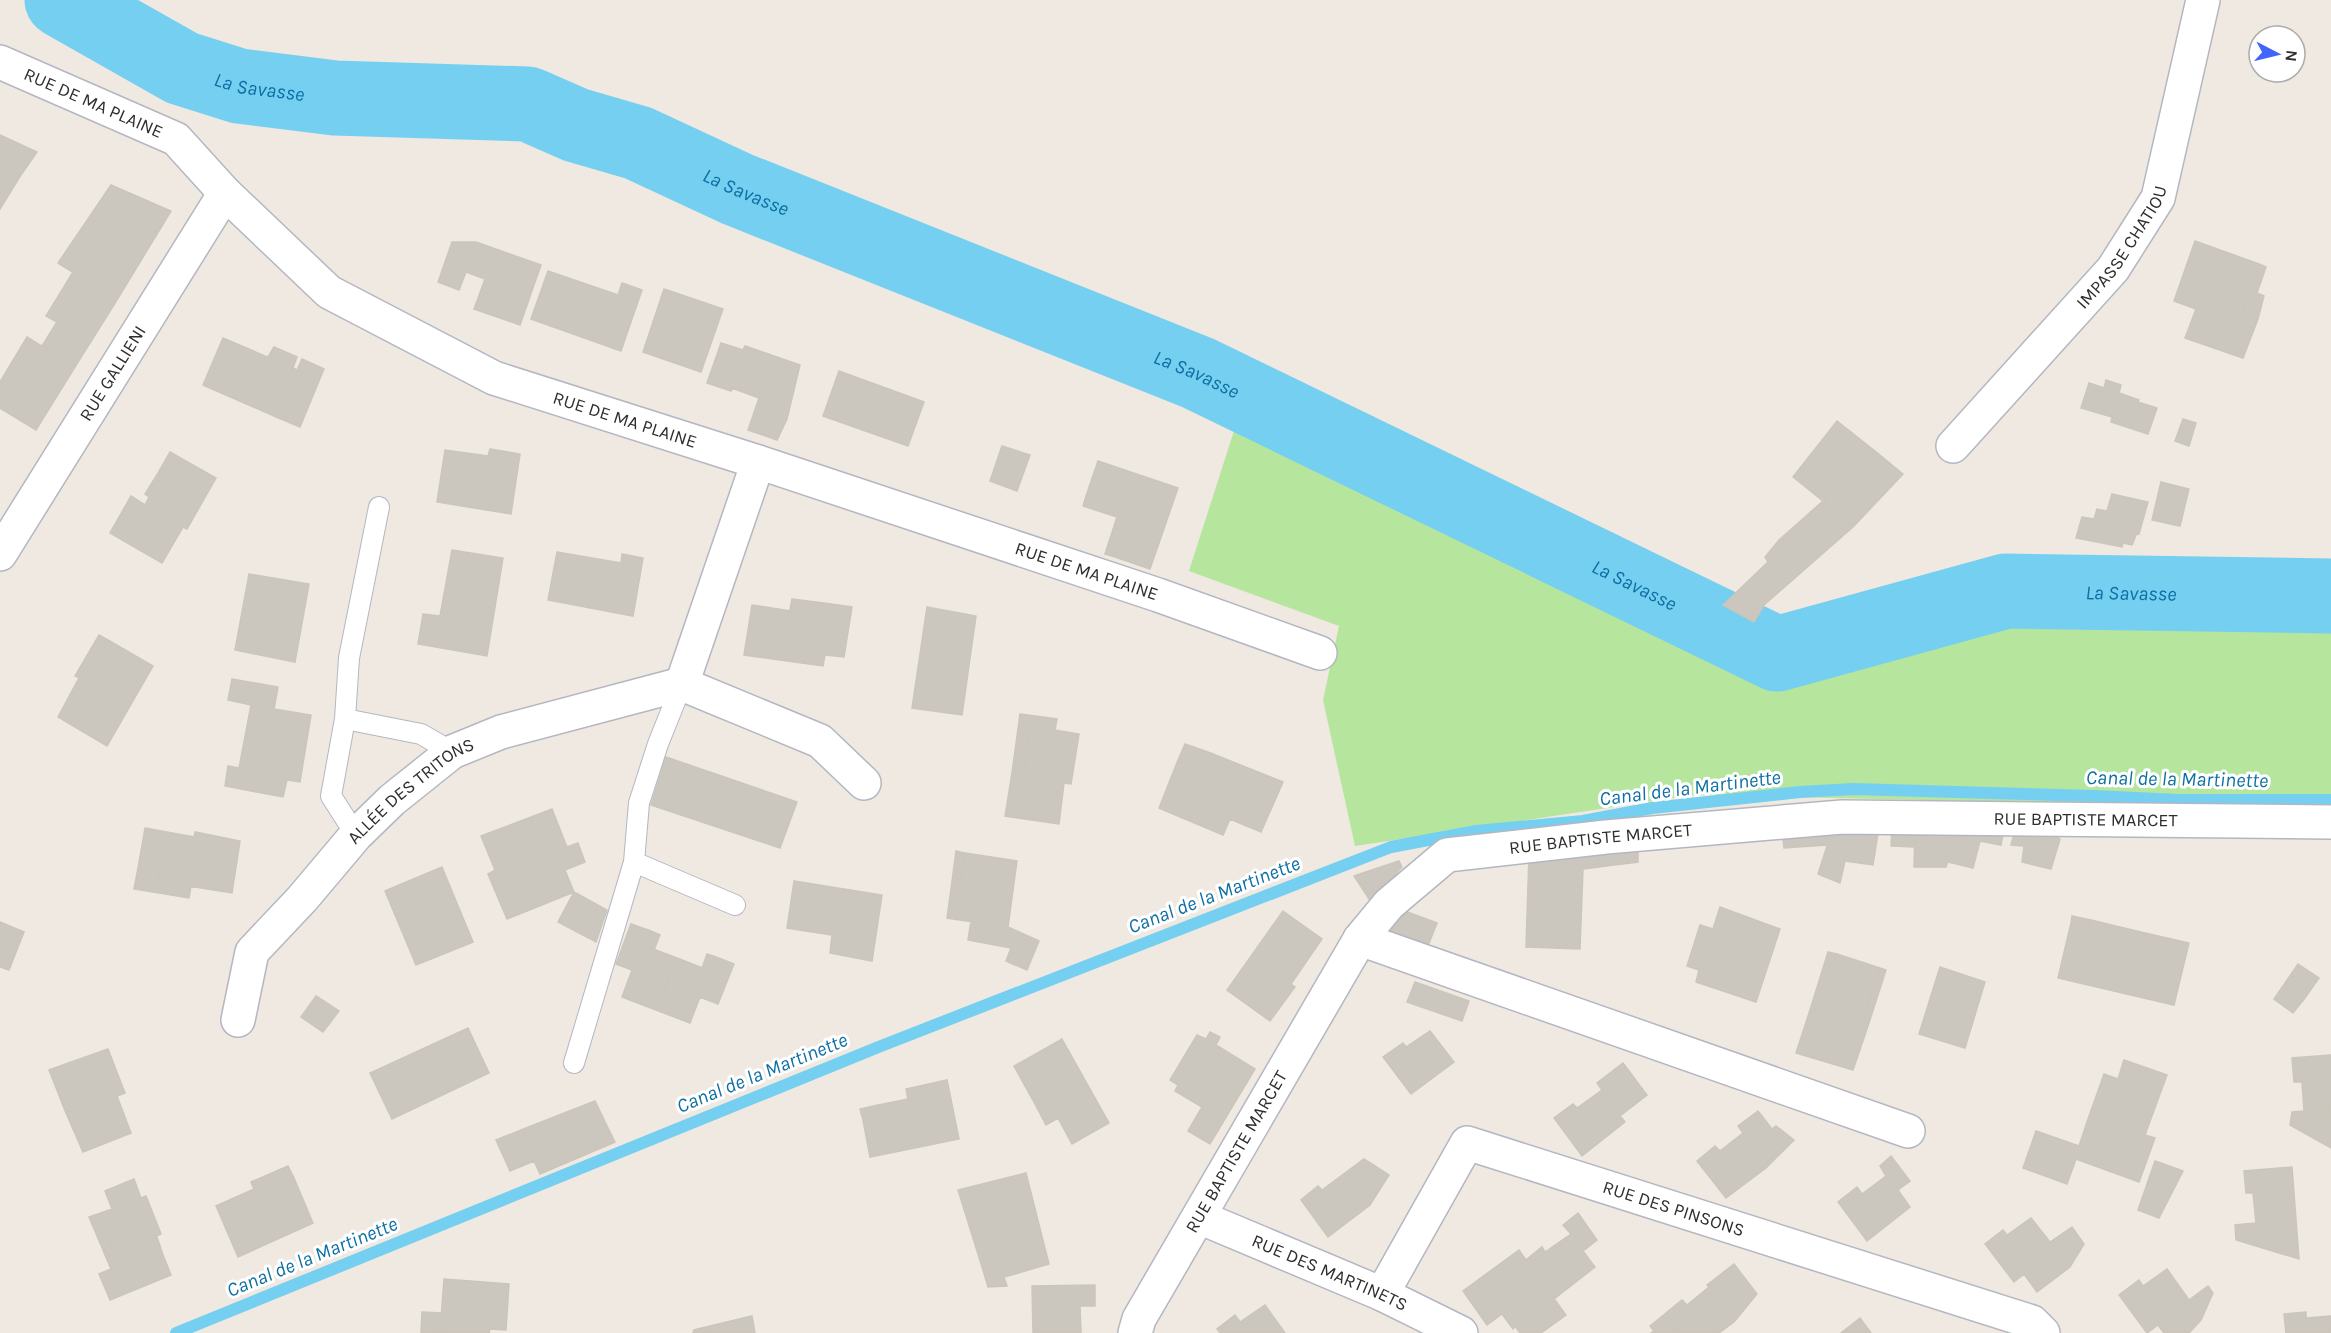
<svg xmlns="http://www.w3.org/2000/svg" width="2331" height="1333" font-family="Karla,sans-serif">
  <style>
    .green { fill: #b6e59e }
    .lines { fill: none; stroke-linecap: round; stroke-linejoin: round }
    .stream { stroke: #75cff0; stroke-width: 12 }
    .river { stroke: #75cff0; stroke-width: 75 }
    .building { fill: #cbc7bf; stroke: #cbc5ba; stroke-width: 1.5 }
    .service-casing { stroke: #b4b7c1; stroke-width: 22 }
    .minor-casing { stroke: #b4b7c1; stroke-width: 36 }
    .service { stroke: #fff; stroke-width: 20 }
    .minor { stroke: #fff; stroke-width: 33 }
    .labels { text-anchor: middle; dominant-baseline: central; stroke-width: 6; stroke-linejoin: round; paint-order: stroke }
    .street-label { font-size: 18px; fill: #2e2e2e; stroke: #fff }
    .water-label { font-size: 20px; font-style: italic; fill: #0d6fa3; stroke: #fff }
  </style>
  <rect width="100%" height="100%" fill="#efe9e1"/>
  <path class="green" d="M1241 409 1771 682 2009 605 2331 617V809L1693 795 1355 846 1323 700 1339 626 1189 571Z"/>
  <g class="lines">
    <path class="stream" d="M176 1333 881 1046 1391 847 1476 831 1583 821 1652 808 1800 792 1853 789 2094 796 2178 800H2331"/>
    <path class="river" id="s1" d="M62 0 182 68 239 86 335 98 528 104 576 125 638 143 737 189 1198 373 1777 654 2006 591 2331 596"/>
  </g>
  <path class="building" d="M0 135 37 152 21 175 0 162Z
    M0 162 21 175 0 209Z
    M111 185 171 211 117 300 58 263Z
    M2195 241 2259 264 2243 313 2258 319 2243 358 2185 338 2196 309 2174 301Z
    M452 242H476L541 265 520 325 474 309 485 279 466 272 459 290 438 282Z
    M2259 264 2266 267 2257 293 2264 296 2258 319 2243 313Z
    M548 271 618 295 622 283 642 290 621 351 531 319Z
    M73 272 117 300 75 367 42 346 57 322 46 316Z
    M664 289 723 309 701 372 643 352Z
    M27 337 75 367 36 430 0 408V382Z
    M223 338 293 368 274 416 203 385Z
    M721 343 743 350 745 346 800 365 787 419 777 440 748 430 759 398 732 388 731 391 707 383Z
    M274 347 297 357 293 368 268 357Z
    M302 359 324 369 300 427 274 416 293 368 297 370Z
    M839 371 924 402 908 446 823 416Z
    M2106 380 2121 385 2119 393 2139 400 2138 402 2157 408 2148 434 2111 422 2112 417 2081 408 2089 383 2104 388Z
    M2183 419 2196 423 2189 446 2175 441Z
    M1837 421 1875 451 1823 501 1793 477Z
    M1002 446 1030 455 1017 491 990 481Z
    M490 449 520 454 511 514 437 502 445 450 488 456Z
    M1875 451 1903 474 1854 526 1823 501Z
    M170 452 184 460 171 481 158 473Z
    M184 460 216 478 187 529 183 527 162 563 110 533 131 496 145 505 149 497 145 494 158 473 171 481Z
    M1098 461 1178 488 1150 569 1115 557 1130 511 1086 496Z
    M2161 482 2189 489 2180 526 2152 520Z
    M2112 494 2148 502 2139 534 2137 533 2132 545 2123 543 2122 547 2076 538 2082 517 2094 519 2097 509 2107 511Z
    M1086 496 1130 511 1115 557 1105 554 1117 517 1083 506Z
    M1823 501 1854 526 1764 605 1754 622 1723 605 1768 562 1765 557 1779 540Z
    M452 550 503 558 487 656 418 644 423 614 440 616Z
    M557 552 621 563 622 554 643 558 633 616 548 600Z
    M249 574 309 584 295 662 235 650Z
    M792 599 831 604 829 617 790 610Z
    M831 604 852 607 844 657 825 655 823 666 744 655 752 605 829 617Z
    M927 607 976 616 962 715 912 708Z
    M99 635 108 640 85 681 75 676Z
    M108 640 153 666 107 746 58 717 79 678 85 681Z
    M232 679 278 687 274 709 311 715 300 782 287 780 283 797 225 786 228 766 239 768 251 705 228 700Z
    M1020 714 1057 719 1055 730 1031 726 1023 774 1012 773Z
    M1031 726 1079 734 1071 784 1064 783 1059 824 1005 816 1012 773 1023 774Z
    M1185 744 1208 752 1201 770 1178 760Z
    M1208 752 1283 782 1261 832 1230 819 1223 835 1159 808 1178 760 1201 770Z
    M666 757 797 802 780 848 651 805Z
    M552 809 567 847 578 843 585 862 565 870 574 892 507 919 488 874 495 870 481 836Z
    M1833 827 1827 845 1784 848 1782 831Z
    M1833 827H1879L1873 865 1845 861 1840 883 1818 874Z
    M145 828 194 837 195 832 240 841 232 893 158 881 159 871 138 868Z
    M1892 828H1915V847L1891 846Z
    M1915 828 1958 829 1946 867H1914Z
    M1958 829 2004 830 2001 845 1980 841 1973 868 1948 862Z
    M2015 830H2047L2060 839 2051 869 2022 862 2024 846 2011 845Z
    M1638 842V862L1599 867V847Z
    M1599 847V867L1583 869 1580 949 1526 947 1529 855Z
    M956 851 965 853 960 890 951 889Z
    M965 853 1017 861 1008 927 947 918 951 889 960 890Z
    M1399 861 1402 867 1371 902 1354 876Z
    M442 867 473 942 416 965 385 891Z
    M138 868 159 871 158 881 191 886 189 898 134 889Z
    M794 881 882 895 872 961 830 953 832 935 787 928Z
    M574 892 607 910 596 942 558 922Z
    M1394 907 1437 923 1426 951 1374 931Z
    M1720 907 1780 929 1756 1002 1696 982 1699 970 1687 966 1700 925 1713 929Z
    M1283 911 1322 939 1291 984 1295 987 1270 1021 1227 990Z
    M2072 916 2091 920 2090 928 2071 923Z
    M2091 920 2145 933 2143 941 2187 951 2174 1005 2058 978 2071 923 2090 928Z
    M971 921 1008 927 1039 941 1027 970 1006 961 1011 948 968 940Z
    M0 922 24 932 9 970 0 967Z
    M631 924 651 931 645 946 677 958 656 1010 622 997 632 970 616 964Z
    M651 931 660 935 654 950 645 946Z
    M2145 933 2189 943 2187 951 2143 941Z
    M1828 952 1837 954 1818 1013 1810 1010Z
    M707 954 716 957 710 971 702 968Z
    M1837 954 1880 968 1861 1027 1867 1029 1853 1070 1796 1053 1810 1010 1818 1013Z
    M716 957 734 964 718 1004 700 997 690 1023 656 1010 677 958 710 971Z
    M2298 964 2319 978 2305 998 2285 983Z
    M1940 967 1985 982 1965 1048 1919 1034Z
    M1880 968 1886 970 1867 1029 1861 1027Z
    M1415 982 1469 1001 1462 1021 1407 1002Z
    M2285 983 2305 998 2293 1013 2274 999Z
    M316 996 339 1011 323 1032 301 1017Z
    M468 1028 489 1073 392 1119 370 1073Z
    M1430 1031 1454 1062 1411 1094 1383 1057 1403 1043 1406 1047Z
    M1210 1032 1220 1037 1216 1045 1255 1069 1210 1144 1188 1131 1202 1107 1175 1091 1178 1085 1170 1080 1197 1035 1206 1039Z
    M1062 1039 1109 1123 1072 1144 1058 1118 1046 1125 1035 1104 1045 1098 1025 1060Z
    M108 1049 125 1093 117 1096 131 1133 83 1152 66 1113 77 1109 60 1066Z
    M2331 1055V1109L2304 1111 2302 1082H2294L2292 1058Z
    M1025 1060 1045 1098 1035 1104 1014 1066Z
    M2124 1060 2167 1075 2160 1094 2118 1079Z
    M1623 1063 1647 1095 1620 1116 1625 1122 1582 1156 1554 1118 1573 1104 1577 1108 1602 1090 1597 1083Z
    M60 1066 77 1109 66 1113 49 1070Z
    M2104 1074 2118 1079 2110 1100 2088 1119Z
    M2118 1079 2160 1094 2145 1135 2155 1138 2139 1182 2076 1159 2067 1184 2023 1168 2036 1131 2079 1146 2088 1119 2110 1100Z
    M947 1080 959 1139 870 1157 863 1120 880 1116 878 1105 908 1099 906 1089Z
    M595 1101 609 1130 534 1161 521 1130Z
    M878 1105 880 1116 863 1120 860 1109Z
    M2331 1109V1148L2290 1125 2292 1112Z
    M1758 1111 1772 1129 1776 1126 1794 1140 1766 1168 1726 1198 1697 1161 1715 1146 1720 1151 1743 1133 1738 1126Z
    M521 1130 534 1161 510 1171 496 1140Z
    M609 1130 615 1142 540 1174 534 1161Z
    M1891 1156 1910 1181 1898 1190 1910 1207 1867 1241 1838 1202 1857 1187 1862 1194 1886 1176 1880 1166Z
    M1364 1159 1389 1175 1370 1205 1328 1237 1301 1200 1318 1186 1322 1190Z
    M2155 1161 2183 1171 2159 1218 2138 1210Z
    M288 1166 294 1178 256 1195 251 1182Z
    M2292 1167 2299 1259 2236 1240 2235 1225 2256 1223 2253 1193H2246L2244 1171Z
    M1026 1173 1049 1264 1015 1274 1012 1263 983 1270 958 1190Z
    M294 1178 313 1223 238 1257 216 1206 254 1189 256 1195Z
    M134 1179 141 1198 146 1196 161 1234 149 1240 156 1258 163 1255 171 1275 110 1300 99 1274 120 1265 98 1214 112 1209 105 1191Z
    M1578 1213 1597 1240 1583 1251 1595 1267 1554 1299 1526 1260 1542 1247 1545 1252 1571 1234 1563 1225Z
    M98 1214 120 1265 111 1269 89 1217Z
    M2031 1218 2050 1242 2072 1227 2084 1244 2070 1267 2037 1292 2024 1274 2014 1282 1985 1244 2003 1230 2007 1235Z
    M157 1237 163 1255 156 1258 149 1240Z
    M1519 1250 1526 1260 1508 1273 1512 1279 1488 1296 1478 1280Z
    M1526 1260 1566 1315 1541 1333H1520L1515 1326 1513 1329 1502 1314 1487 1325 1463 1291 1478 1280 1488 1296 1512 1279 1508 1273Z
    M1012 1263 1015 1274 1004 1277 1007 1286 988 1287 983 1270Z
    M1734 1264 1757 1294 1734 1322 1719 1333H1680L1666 1313 1682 1300 1687 1305 1709 1287 1707 1285Z
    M2167 1269 2189 1300 2208 1286 2213 1293 2201 1320 2189 1333H2164L2158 1325 2147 1333 2119 1295 2139 1280 2143 1286Z
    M444 1279 509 1284 506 1330 490 1329 489 1333H440Z
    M1095 1285V1306H1080L1081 1333H1033L1032 1286Z
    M1265 1305 1285 1333H1220L1217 1329 1235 1315 1240 1322Z
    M422 1312 441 1313 440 1333H421Z
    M2306 1312V1318L2331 1316V1333H2286L2284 1314Z
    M1666 1313 1680 1333H1651L1654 1331 1650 1326Z
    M752 1316 755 1333H693L694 1330Z
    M1860 1318 1871 1333H1841Z"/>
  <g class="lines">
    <g class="service-casing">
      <path id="service" d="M379 507 349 658 345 719 421 734 452 752
        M345 719 331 796 356 835
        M634 862 735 905
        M574 1063 634 862 639 803 658 744 682 684"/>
    </g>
    <g class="minor-casing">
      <g id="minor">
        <path id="s2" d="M0 62 176 139 225 193 329 292 494 378 758 462 1158 595 1320 653"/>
        <path id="s3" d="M1953 446 2113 269 2158 198 2203 0"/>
        <path id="s4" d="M0 554 225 193"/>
        <path d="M682 684 758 462"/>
        <path d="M1360 939 1908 1131"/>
        <path id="s5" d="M238 1020 252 952 302 899 356 835 392 800 452 752 501 732 682 684 820 741 864 783"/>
        <path id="s6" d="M1199 1217 1382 1294 1461 1333"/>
        <path id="s7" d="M1382 1294 1467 1143 2032 1322 2043 1333"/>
        <path id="s8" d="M1135 1333 1139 1319 1360 939 1389 904 1447 855 1606 837 1842 817 2331 822"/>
      </g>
    </g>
    <use href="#service" class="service"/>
    <use href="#minor" class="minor"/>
  </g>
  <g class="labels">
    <g class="street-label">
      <text stroke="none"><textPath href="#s2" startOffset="102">RUE DE MA PLAINE</textPath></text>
      <text stroke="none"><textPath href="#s3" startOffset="262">IMPASSE CHATIOU</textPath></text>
      <text stroke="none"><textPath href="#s4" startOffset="213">RUE GALLIENI</textPath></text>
      <text stroke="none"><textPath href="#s2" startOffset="732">RUE DE MA PLAINE</textPath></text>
      <text stroke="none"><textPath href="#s2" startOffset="1218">RUE DE MA PLAINE</textPath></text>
      <text stroke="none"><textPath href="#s5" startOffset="297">ALLÉE DES TRITONS</textPath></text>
      <text stroke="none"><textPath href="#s8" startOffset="1216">RUE BAPTISTE MARCET</textPath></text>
      <text stroke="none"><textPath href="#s8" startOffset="730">RUE BAPTISTE MARCET</textPath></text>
      <text stroke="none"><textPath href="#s8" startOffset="208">RUE BAPTISTE MARCET</textPath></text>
      <text stroke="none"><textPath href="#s7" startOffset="390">RUE DES PINSONS</textPath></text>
      <text stroke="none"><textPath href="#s6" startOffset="142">RUE DES MARTINETS</textPath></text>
    </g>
    <g class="water-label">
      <text stroke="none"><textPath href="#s1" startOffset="218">La Savasse</textPath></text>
      <text stroke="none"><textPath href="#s1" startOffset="723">La Savasse</textPath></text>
      <text stroke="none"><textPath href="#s1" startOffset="1209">La Savasse</textPath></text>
      <text stroke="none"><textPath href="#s1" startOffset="1695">La Savasse</textPath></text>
      <text stroke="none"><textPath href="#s1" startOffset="2216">La Savasse</textPath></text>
      <text transform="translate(2177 779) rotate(1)">Canal de la Martinette</text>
      <text transform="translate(1690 788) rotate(-7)">Canal de la Martinette</text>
      <text transform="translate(1214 895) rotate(-21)">Canal de la Martinette</text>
      <text transform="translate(762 1073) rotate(-22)">Canal de la Martinette</text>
      <text transform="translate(312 1257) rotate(-22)">Canal de la Martinette</text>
    </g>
  </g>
  <g transform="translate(2277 54) rotate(97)"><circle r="28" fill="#ffffff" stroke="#ababab" stroke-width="1.5"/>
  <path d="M0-4.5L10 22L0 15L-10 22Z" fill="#4264fb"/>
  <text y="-9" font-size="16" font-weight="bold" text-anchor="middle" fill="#2e2e2e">N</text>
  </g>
</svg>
